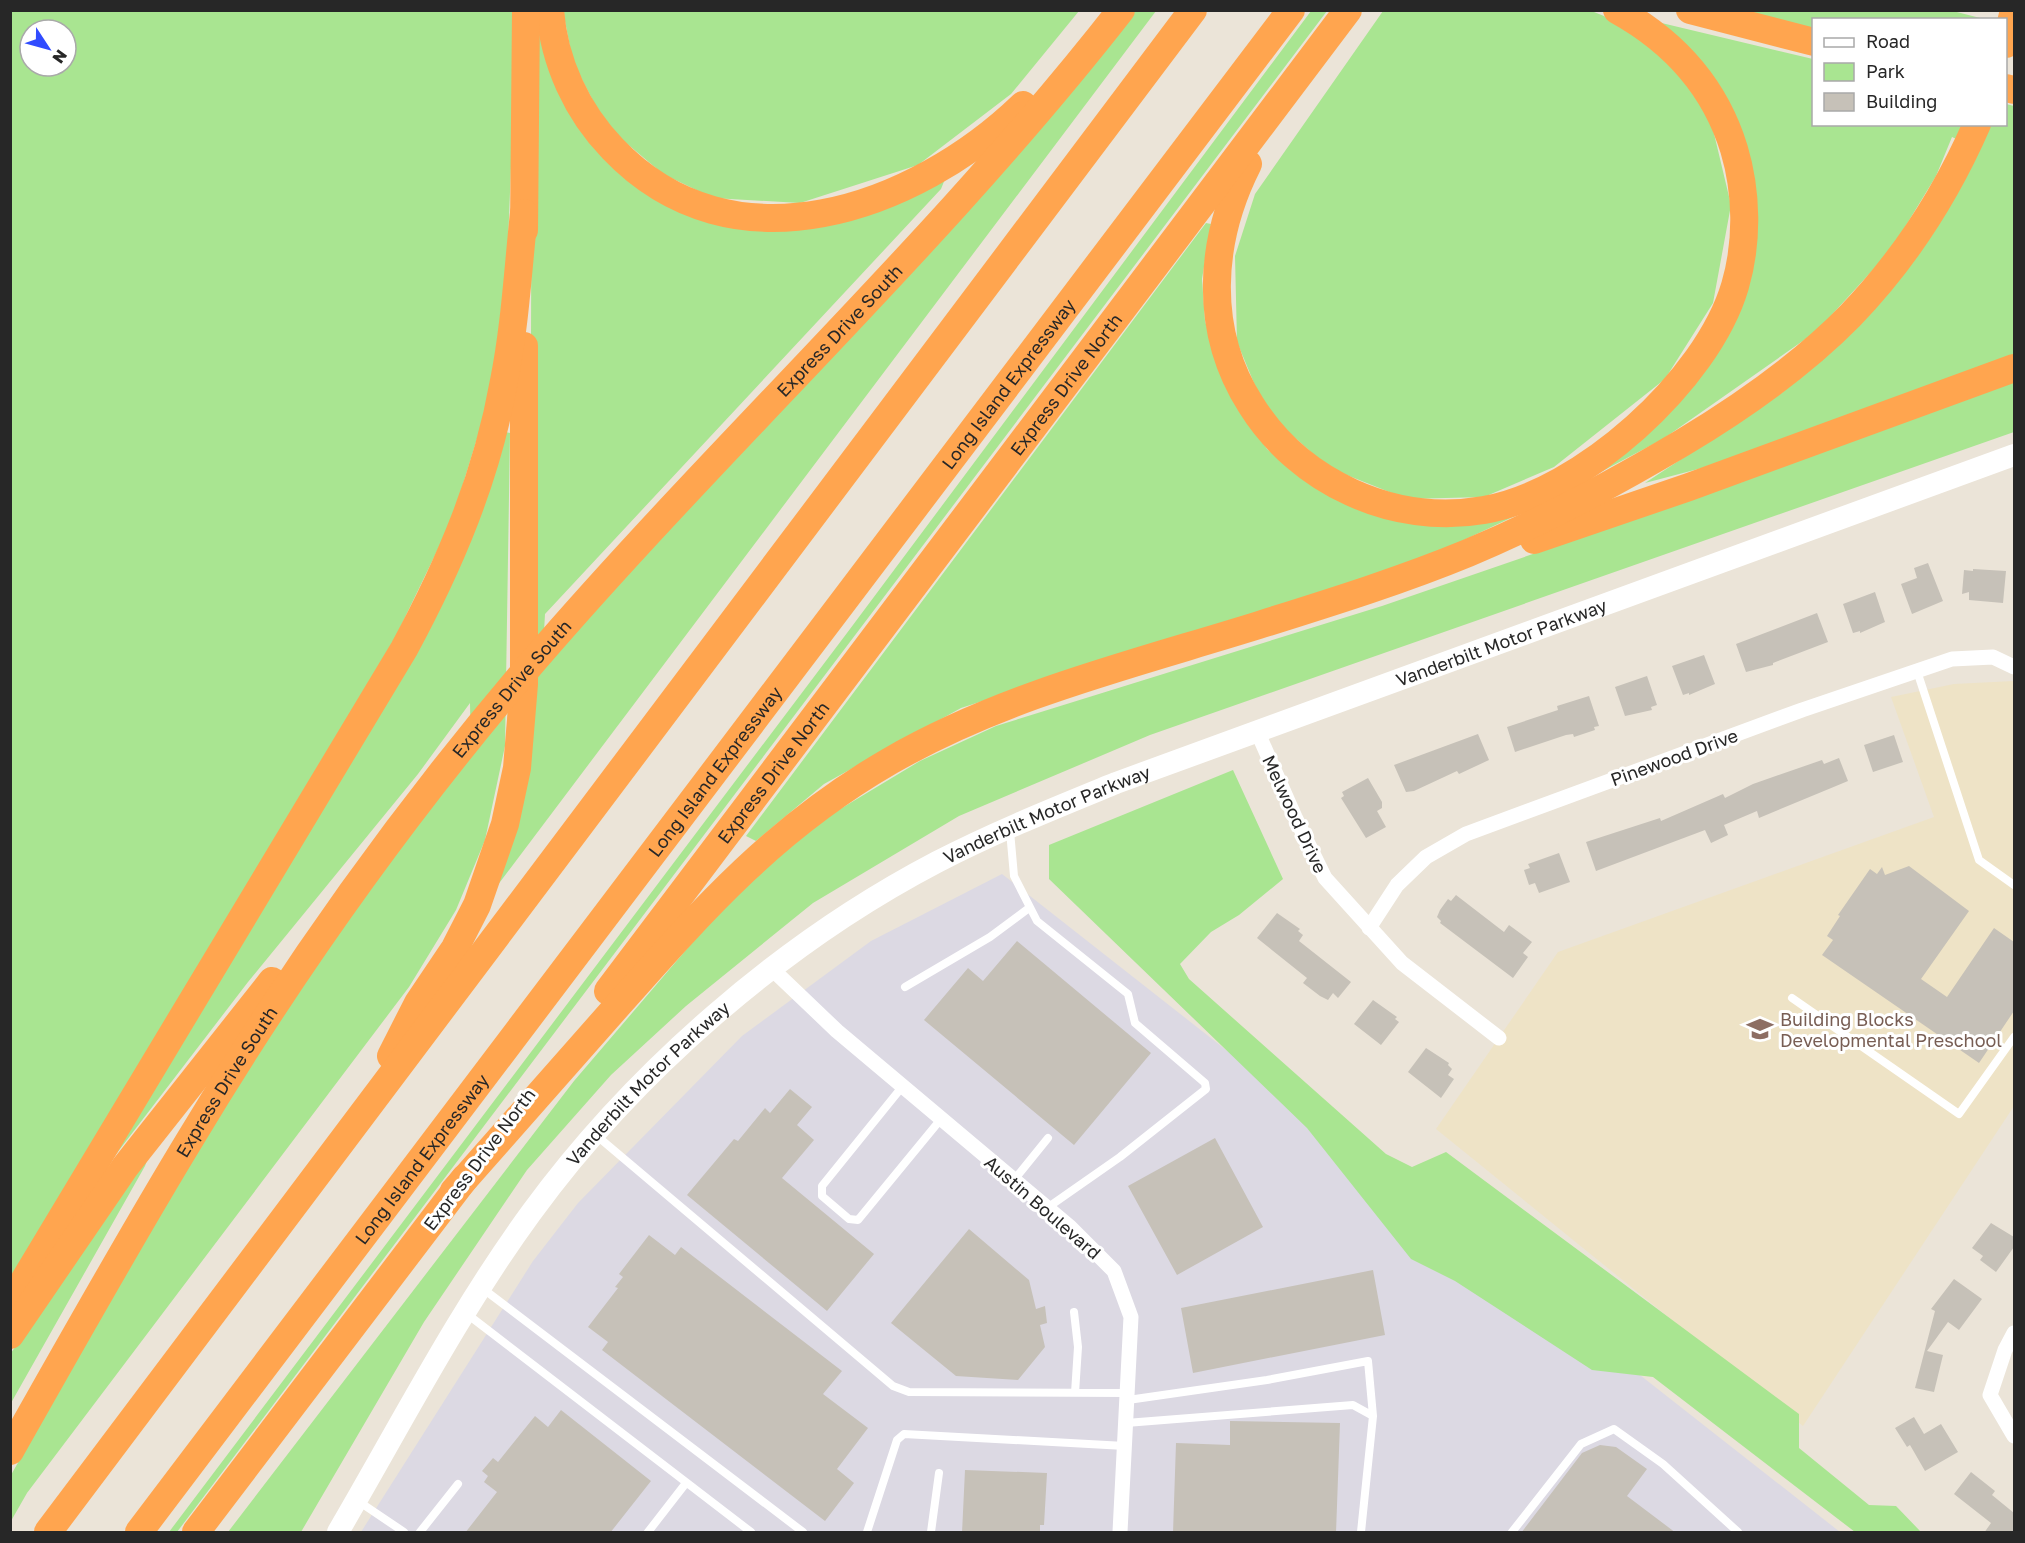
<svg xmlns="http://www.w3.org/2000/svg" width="2025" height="1543" font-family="'Golos Text',sans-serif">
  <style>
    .industrial { fill: #dcd9e3 }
    .education { fill: #eee3c6 }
    .green { fill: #a9e591; fill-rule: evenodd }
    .building { fill: #c6c1b8 }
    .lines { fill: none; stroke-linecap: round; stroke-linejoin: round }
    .lane { stroke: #fff; stroke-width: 8 }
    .street { stroke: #fff; stroke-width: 15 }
    .secondary { stroke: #fff; stroke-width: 22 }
    .highway { stroke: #ffa54f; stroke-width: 28 }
    .labels { text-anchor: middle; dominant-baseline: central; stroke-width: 6; stroke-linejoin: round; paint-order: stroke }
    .street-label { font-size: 18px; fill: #272727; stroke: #fff }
    .education-label { font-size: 18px; fill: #785e54; stroke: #fff; text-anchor: start }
  </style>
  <rect width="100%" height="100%" fill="#ebe4d8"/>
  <path class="industrial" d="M1002 874 1840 1532H361L533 1261 578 1203 742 1036 871 941Z"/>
  <path class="education" d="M2014 681V1106L1803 1426 1436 1129 1558 952 1934 817 1891 697 1954 684Z"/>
  <path class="green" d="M1589 10 1604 16 1670 60 1711 121 1731 205 1713 303 1665 379 1554 467 1484 497 1407 499 1329 468 1266 412 1237 342 1235 256 1255 194 1383 11Z
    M1949 10 1984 19 1814 20 1813 30 1738 11Z
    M10 11H516V39L506 294 496 377 452 520 395 638 10 1282ZM30 30H66V66H30Z
    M532 11 610 164 759 227 945 179 941 189 545 614 542 667 1087 72 1135 11H1156L497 886 531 340Z
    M563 11H1079L1011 94 918 165 800 203 713 198 663 174 606 126 573 62Z
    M1311 11H1327L177 1532H169L850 629Z
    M1649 20 1813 59 1814 124H2006V104L2014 106V359L1740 458 1645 483 1783 392 1978 149 1952 137 1936 176 1891 250 1817 331 1663 439 1540 504 1428 557 961 708 824 784 756 841 746 836 1206 223 1211 224 1202 279 1205 321 1225 386 1267 449 1317 489 1374 515 1526 505 1719 342 1740 142Z
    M2014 379V432L1150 735 959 816 813 903 686 1006 611 1075 527 1170 424 1322 301 1532H228L574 1081 733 895 827 817 920 761 996 726 1382 606 1684 502Z
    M496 430 510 433 505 746 485 840 456 910 409 987 27 1493 11 1521V1475L186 1165 310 966 471 755 470 703 418 774 248 982 87 1192 412 643Z
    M1233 770 1283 879 1239 915 1211 932 1180 964 1189 979 1386 1154 1412 1167 1446 1152 1799 1414V1448L1869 1505 1896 1506 1921 1532H1855L1653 1377 1592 1370 1455 1281 1411 1259 1307 1128 1049 879V845Z
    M149 1155 145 1166 11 1403V1353Z"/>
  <path class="building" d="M1928 563 1943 601 1912 614 1901 584 1917 578 1914 568Z
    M1973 569 2006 571 2003 603 1969 600V592L1962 594 1964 570 1973 571Z
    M1875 592 1885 622 1860 633V631L1853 633 1843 604Z
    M1817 613 1828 642 1773 663V665L1746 672 1736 644Z
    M1704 655 1715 684 1689 695V693L1683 695 1672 666Z
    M1647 676 1657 705 1651 707 1652 710 1625 716 1615 687Z
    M1589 696 1599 726 1594 727 1595 730 1574 737 1573 734 1566 735 1515 752 1507 727 1558 710 1557 706Z
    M1478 734 1489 760 1459 774 1457 771 1414 791 1406 792 1394 765Z
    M1894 735 1903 762 1873 772 1864 745Z
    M1839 758 1848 781 1836 786 1759 818 1757 811 1724 825 1728 835 1711 843 1705 830 1596 871 1586 842 1660 818 1661 821 1723 794 1725 798 1753 784 1822 760 1824 764Z
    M1368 778 1382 802V808L1377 811 1386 827 1366 838 1341 798 1344 796 1342 792Z
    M1559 853 1570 882 1539 893 1535 883 1529 885 1524 870 1530 868 1528 864Z
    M1909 866 1969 911 1921 979 1947 997 1994 928 2014 942V1011L1979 1063 1822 955 1833 940 1827 936 1840 916 1838 915 1870 869 1877 874 1882 867 1885 875Z
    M1456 895 1504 932 1509 925 1532 942 1523 953 1528 957 1513 978 1440 923 1441 921 1437 917 1440 910 1448 899 1451 901Z
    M1277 913 1300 929 1298 931 1303 935 1299 941 1351 982 1338 998 1333 993 1328 1000 1320 996 1303 983 1307 978 1257 938Z
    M1017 941 1151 1053 1074 1145 924 1020 968 968 983 981Z
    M1373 1000 1397 1017 1395 1019 1399 1022 1381 1045 1354 1024Z
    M1426 1048 1449 1063 1448 1065 1452 1069 1448 1075 1454 1079 1441 1098 1408 1072Z
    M790 1089 812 1107 797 1125 814 1140 782 1178 874 1254 827 1311 687 1195 734 1139 738 1141 765 1108 770 1113Z
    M1215 1138 1263 1227 1177 1275 1128 1186Z
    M1991 1223 2014 1237V1247L1996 1272 1980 1260 1983 1256 1972 1248Z
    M969 1229 1029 1280 1036 1309 1045 1306 1047 1323 1040 1325 1045 1347 1018 1380 956 1376 891 1323Z
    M649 1235 675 1255 681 1247 842 1371 823 1394 868 1428 837 1469 854 1483 825 1521 602 1350 608 1342 588 1327 618 1288 615 1287 623 1277 619 1274Z
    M1373 1270 1385 1335 1193 1373 1181 1308Z
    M1954 1279 1982 1299 1959 1330 1948 1322 1927 1351 1943 1355 1934 1392 1915 1388 1935 1311 1931 1309Z
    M561 1410 651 1481 610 1533H465L497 1492 484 1482 488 1476 482 1471 493 1458 498 1462 535 1416 548 1427Z
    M1914 1417 1924 1434 1941 1424 1958 1452 1925 1471 1910 1445 1907 1447 1895 1428Z
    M1230 1421 1340 1423 1336 1533H1173L1176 1443 1230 1445Z
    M1600 1445 1616 1447 1647 1469 1627 1496 1676 1533H1521L1582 1453Z
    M965 1470 1047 1473 1044 1525H1040V1533H962Z
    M1971 1472 1995 1491 1992 1495 2014 1513V1533H1984L1991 1523 1954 1494Z"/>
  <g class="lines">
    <path class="lane" d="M1917 671 1979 860 2014 885
      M1010 831 1014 876 1037 921 1128 994 1135 1023 1205 1083 1206 1089 1120 1157 1047 1208
      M905 987 990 937 1029 908
      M1792 998 1959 1114 2014 1037
      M902 1087 822 1186V1196L849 1219 858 1220 941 1119
      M597 1136 893 1386 909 1392 1128 1393
      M1014 1180 1048 1138
      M482 1288 803 1532
      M1074 1312 1078 1347 1075 1393
      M467 1314 751 1532
      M1128 1400 1267 1380 1368 1361 1373 1416
      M1126 1423 1353 1405 1373 1416 1361 1532
      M358 1501 404 1532
      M420 1532 458 1484
      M648 1532 686 1483
      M867 1532 897 1440 904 1434 1125 1446
      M931 1532 939 1473
      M1512 1532 1581 1444 1614 1429 1663 1464 1738 1532"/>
    <path class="street" d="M1257 731 1295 817 1325 878 1402 963 1499 1038
      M1369 928 1397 885 1426 857 1466 834 1802 710 1952 659 1993 657 2014 667
      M772 969 837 1031 1070 1227 1114 1271 1131 1317 1120 1532
      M2014 1333 2005 1350 1990 1395 2014 1436"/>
    <path class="secondary" id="s1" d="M338 1532C400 1426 458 1313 531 1213 634 1072 782 943 937 862 995 832 1055 808 1116 783L2014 455"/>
    <g class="highway">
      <path d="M550 10C554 62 577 112 613 149 733 275 915 209 1023 105"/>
      <path d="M1690 10 1814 42"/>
      <path d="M2006 44 2014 10"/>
      <path d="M2006 88 2014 90"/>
      <path d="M1248 164C1209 241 1203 330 1251 405 1299 482 1393 526 1484 510 1582 493 1707 381 1735 286 1748 242 1747 192 1734 149 1715 87 1673 41 1617 10"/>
      <path d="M524 230 526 10"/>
      <path d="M1534 540 1689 487 2014 368"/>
      <path id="s2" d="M608 991 1348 10"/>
      <path d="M391 1056 418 1003 455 948 477 905 505 824 517 768 524 684V346"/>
      <path d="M454 1191C509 1129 564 1066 619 1004 705 907 776 827 890 761 1004 695 1134 664 1259 625 1329 603 1400 581 1468 553 1542 522 1613 484 1682 443 1742 407 1801 366 1850 316 1904 260 1946 195 1977 124"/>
      <path d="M10 1304 404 649C450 564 487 477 504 381 515 326 518 269 524 213"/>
      <path d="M10 1335 125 1167 272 981"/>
      <path id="s3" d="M10 1451C69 1347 127 1243 189 1141 286 979 397 822 519 678 713 450 936 247 1121 10"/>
      <path d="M48 1532 1193 10"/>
      <path id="s4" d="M139 1532 1291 10"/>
      <path d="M196 1532 465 1178"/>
    </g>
  </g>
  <defs>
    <g id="school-bare" transform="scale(2.07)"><path d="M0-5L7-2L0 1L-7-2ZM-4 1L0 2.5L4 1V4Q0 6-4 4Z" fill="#8d6e63" stroke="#fff" stroke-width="2.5" paint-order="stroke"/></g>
  </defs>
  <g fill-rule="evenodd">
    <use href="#school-bare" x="1760" y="1029"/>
  </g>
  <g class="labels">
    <g class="street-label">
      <text stroke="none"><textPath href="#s3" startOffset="1400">Express Drive South</textPath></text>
      <text stroke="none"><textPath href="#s4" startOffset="1440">Long Island Expressway</textPath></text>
      <text stroke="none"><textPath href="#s2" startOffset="760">Express Drive North</textPath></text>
      <text stroke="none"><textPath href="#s1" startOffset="1520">Vanderbilt Motor Parkway</textPath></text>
      <text stroke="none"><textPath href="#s3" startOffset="914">Express Drive South</textPath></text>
      <text transform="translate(1674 757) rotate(-20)">Pinewood Drive</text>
      <text stroke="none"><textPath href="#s4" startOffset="954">Long Island Expressway</textPath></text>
      <text stroke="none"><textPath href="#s2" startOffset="274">Express Drive North</textPath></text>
      <text transform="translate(1295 814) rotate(65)">Melwood Drive</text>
      <text stroke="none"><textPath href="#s1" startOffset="1034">Vanderbilt Motor Parkway</textPath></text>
      <text stroke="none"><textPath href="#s3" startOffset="428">Express Drive South</textPath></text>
      <text stroke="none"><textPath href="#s1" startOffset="548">Vanderbilt Motor Parkway</textPath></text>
      <text stroke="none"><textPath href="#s4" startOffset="468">Long Island Expressway</textPath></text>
      <text transform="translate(479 1159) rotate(-53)">Express Drive North</text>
      <text transform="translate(1043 1207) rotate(41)">Austin Boulevard</text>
    </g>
    <g class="education-label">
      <text x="1780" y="1019">Building Blocks<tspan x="1780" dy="21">Developmental Preschool</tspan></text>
    </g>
  </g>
  <rect width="2025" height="1543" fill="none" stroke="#272727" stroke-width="24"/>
  <rect x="1812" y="18" width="195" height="108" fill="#ffffff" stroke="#a9a9a9" stroke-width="1.5"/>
  <rect x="1824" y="38" width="30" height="9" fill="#ffffff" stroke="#a9a9a9" stroke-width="1.5"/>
  <text x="1866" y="48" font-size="18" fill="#272727">Road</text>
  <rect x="1824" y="63" width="30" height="18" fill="#a9e591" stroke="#a9a9a9" stroke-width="1.5"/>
  <text x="1866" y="78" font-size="18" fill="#272727">Park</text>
  <rect x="1824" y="93" width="30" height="18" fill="#c6c1b8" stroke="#a9a9a9" stroke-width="1.5"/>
  <text x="1866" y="108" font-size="18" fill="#272727">Building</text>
  <g transform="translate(48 48) rotate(126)"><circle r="28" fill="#ffffff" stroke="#a9a9a9" stroke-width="1.5"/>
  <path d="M0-4.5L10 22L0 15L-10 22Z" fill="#314cff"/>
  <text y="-9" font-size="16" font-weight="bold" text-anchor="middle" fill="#272727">N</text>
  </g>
</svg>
